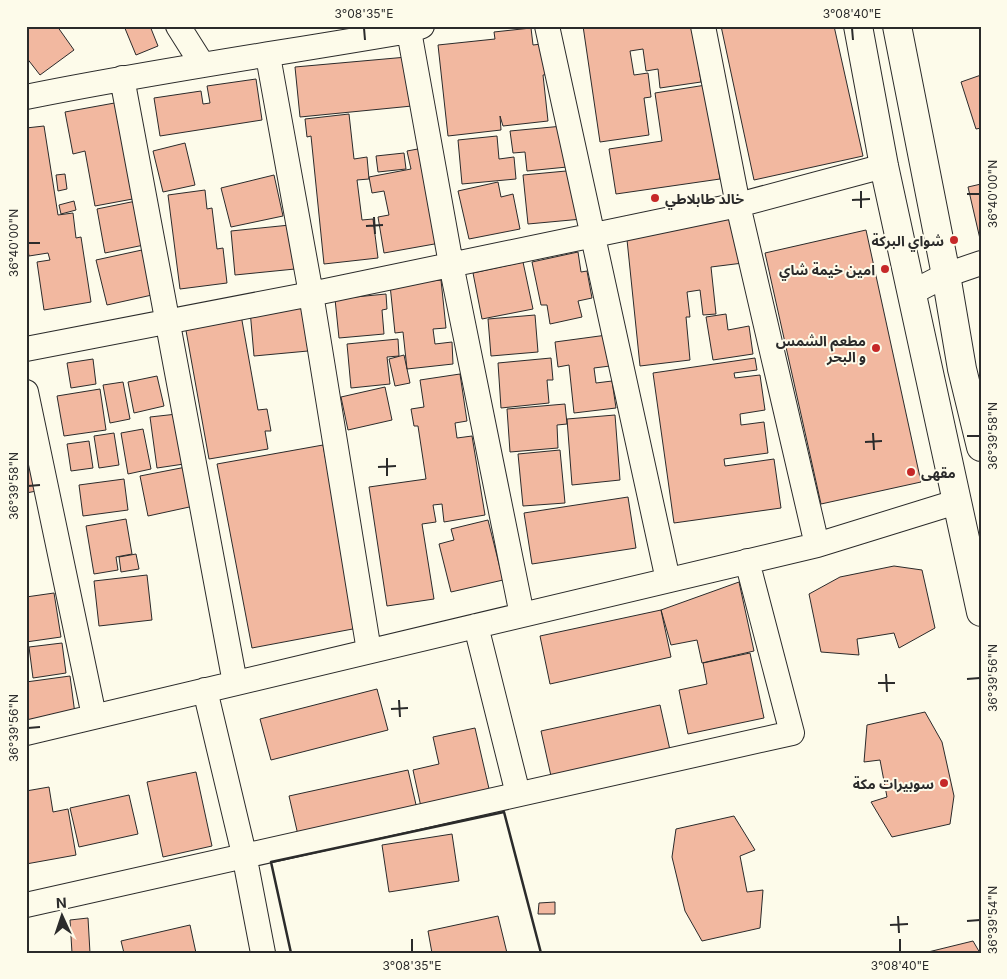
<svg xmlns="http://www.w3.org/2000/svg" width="1007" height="979" font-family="Inter,'Noto Sans Arabic',sans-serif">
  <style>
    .building { fill: #f2b8a0; stroke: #2b2b2b }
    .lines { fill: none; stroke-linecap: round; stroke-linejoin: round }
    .minor-casing { stroke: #2b2b2b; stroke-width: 26 }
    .primary-casing { stroke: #2b2b2b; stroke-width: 30 }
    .minor { stroke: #fdfbea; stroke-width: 24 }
    .primary { stroke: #fdfbea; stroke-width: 28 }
    .wall { stroke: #2b2b2b; stroke-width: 2.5 }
    .ticks { fill: none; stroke: #2b2b2b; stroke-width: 2 }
    .poi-dot { fill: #c62828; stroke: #fdfbea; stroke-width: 2 }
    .labels { text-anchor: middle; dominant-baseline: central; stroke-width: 4; stroke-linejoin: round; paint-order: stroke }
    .poi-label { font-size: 14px; font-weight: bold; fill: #2b2b2b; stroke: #fdfbea; text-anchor: end }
    .neatline { fill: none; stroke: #2b2b2b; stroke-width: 2 }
    .ticks-label { font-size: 12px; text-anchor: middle; fill: #2b2b2b }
  </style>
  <rect width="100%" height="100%" fill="#fdfbea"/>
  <path class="building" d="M26 26H57L74 50 40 75 26 57Z
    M124 26H150L158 46 136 55Z
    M583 26H693L701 82 660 88 658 69 646 71 643 49 630 51 634 75 648 73 651 97 644 98 649 135 600 142Z
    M721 26H834L863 156 754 180Z
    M531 28 533 45 550 43 553 74 543 75 548 121 503 126 500 116 501 130 448 136 438 45 495 39 494 32Z
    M407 57 412 106 300 117 295 67Z
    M981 75V128L976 129 961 82Z
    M256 79 262 120 160 136 154 98 201 91 203 104 210 103 207 86Z
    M706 85 720 179 616 194 609 149 662 141 655 93Z
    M120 102 138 198 95 206 85 151 73 154 65 112Z
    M349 114 354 159 367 157 369 179 357 180 362 220 373 219 378 258 324 264 311 136 307 137 305 119Z
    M44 126 58 215 73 213 76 238 81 237 91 302 44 310 37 262 50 260 48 253 29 256 26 239V128Z
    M563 126 567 167 527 171 525 152 513 153 510 131Z
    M497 136 499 159 514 157 516 179 462 184 458 140Z
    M185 143 195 185 163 192 153 151Z
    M423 148 440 243 384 253 378 217 389 215 384 191 372 193 369 177 411 169 407 151Z
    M404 153 406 169 378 172 376 156Z
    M577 170 582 219 528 224 523 175Z
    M65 174 67 189 58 191 56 175Z
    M274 175 283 216 231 227 221 188Z
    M498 182 501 197 513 194 520 229 469 239 458 191Z
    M981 184V239H980L968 187Z
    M205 190 207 209 212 208 217 249 223 248 227 283 180 289 168 195Z
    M74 201 76 210 61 214 59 205Z
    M136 201 144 245 105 253 97 209Z
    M738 214 743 263 711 267 716 314 703 315 700 290 687 292 690 317H686L690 360 640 366 626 230Z
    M290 225 295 269 235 275 231 231Z
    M866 230 921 482 821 504 765 253Z
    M142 250 152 295 107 305 96 260Z
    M578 252 581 272 587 271 592 298 578 301 582 317 550 324 547 305H541L532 262Z
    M523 262 533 309 482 319 473 273Z
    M441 280 446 328 433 329 435 344 452 342 453 364 407 369 403 332 395 333 390 285Z
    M386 294 387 309 382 310 384 334 339 338 335 299Z
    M303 305 308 351 254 356 250 310Z
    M726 314 728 330 749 326 753 354 713 360 706 317Z
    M241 315 258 410 267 409 271 431H265L268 449 209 459 185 325Z
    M535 315 538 352 491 356 488 319Z
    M607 335 610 366 594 368 596 383 612 381 616 408 574 413 569 365 558 367 555 342Z
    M398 339 399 356 387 357 390 384 351 388 347 344Z
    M404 355 410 383 395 386 389 359Z
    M551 358 553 380H547L549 403 501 408 498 363Z
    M755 358 757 370 734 373 735 378 760 375 765 410 740 414 741 425 764 422 768 453 724 459 725 466 774 459 781 508 674 523 653 373Z
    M93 359 96 384 71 388 67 363Z
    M460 374 467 421 455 423 457 438 472 436 485 515 444 522 442 504 433 505 436 522 422 524 434 599 387 606 369 487 426 479 418 426H414L411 409 424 407 420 380Z
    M157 376 164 406 134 413 128 382Z
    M123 382 130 419 110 423 103 385Z
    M385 387 392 420 348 430 341 397Z
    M100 389 106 430 64 436 57 396Z
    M565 404 567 424 557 425 558 448 510 452 507 409Z
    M177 414 184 464 157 468 150 417Z
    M615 415 620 480 572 485 567 419Z
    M143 429 151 469 128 474 121 433Z
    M114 433 119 465 99 468 94 436Z
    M89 441 93 468 71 471 67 444Z
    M323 445 358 628 252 648 217 464Z
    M26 450 42 490 26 493Z
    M560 450 565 503 523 506 518 454Z
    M186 467 194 506 148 516 140 476Z
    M124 479 128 510 83 516 79 485Z
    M628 497 636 548 532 564 524 513Z
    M126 519 132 554 116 557 118 570 94 574 86 526Z
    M488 520 503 580 451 592 439 544 454 540 451 529Z
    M136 554 139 569 121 572 119 557Z
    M894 566 922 570 935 628 899 648 894 633 857 639 859 655 821 652 809 594 840 577Z
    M147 575 152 620 99 626 94 581Z
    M739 582 754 651 702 663 697 640 671 645 661 610Z
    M54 593 61 637 26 642V597Z
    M661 610 671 657 550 684 540 636Z
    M62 643 66 673 33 678 29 647Z
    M750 653 764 718 688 734 679 690 707 684 703 663Z
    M70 676 75 714 26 720V682Z
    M377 689 388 730 271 760 260 719Z
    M660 705 670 750 551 776 541 731Z
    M925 712 942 742 954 796 950 824 892 837 871 802 887 797 880 760 864 762 867 725Z
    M475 728 490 793 421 807 413 770 439 764 433 737Z
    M408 770 417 809 298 835 289 796Z
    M196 772 212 846 163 857 147 782Z
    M49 787 53 812 68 809 76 855 26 864V791Z
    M129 795 138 834 79 847 70 808Z
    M734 816 755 850 740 856 747 892 763 890 760 928 702 941 685 911 672 857 676 829Z
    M452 834 459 881 389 892 382 845Z
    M555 902V914H538L539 903Z
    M498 916 507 953H432L428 931Z
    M88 918 90 953H72L70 920Z
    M190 925 196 953H124L121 941Z
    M973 941 980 953H924Z"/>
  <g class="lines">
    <g class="minor-casing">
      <path id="minor" d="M178 26 202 64
        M547 26 668 580
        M703 26 738 205 817 545
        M409 31 451 264 522 615
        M268 56 311 294 369 651
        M122 78 235 683
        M26 97C153 71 282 53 409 31L422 26
        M913 292 946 275 981 263
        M26 349 311 294 738 205 884 166
        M26 392 94 716
        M476 626 518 794
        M205 690 244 854 263 953
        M26 733 817 545 956 502
        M26 905 792 733 747 561"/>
    </g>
    <g class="primary-casing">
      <path id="primary" d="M858 26 884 166 981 612
        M897 26 946 275 962 369 981 447"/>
    </g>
    <use href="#minor" class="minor"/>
    <use href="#primary" class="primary"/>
    <path class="wall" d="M291 953 271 862 504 812 541 953"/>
  </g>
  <path class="ticks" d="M364 28 365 40M852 28 853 40M861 191V208M967 194H980M852 200 870 199M374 217 375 234M366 226 383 225M28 243H40M873 433 874 450M967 436H980M865 442 882 441M387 458V476M378 467 396 466M28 486 40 485M886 674 887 692M967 679 980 678M878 683H895M399 700 400 717M391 709 408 708M28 728 40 727M898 916 899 933M967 921 980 920M890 925 908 924M412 939V952M900 939V952"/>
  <g class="poi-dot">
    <circle cx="655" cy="198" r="5"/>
    <circle cx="954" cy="240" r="5"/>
    <circle cx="885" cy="269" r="5"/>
    <circle cx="876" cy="348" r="5"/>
    <circle cx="911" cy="472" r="5"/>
    <circle cx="944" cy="783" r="5"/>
  </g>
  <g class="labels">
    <g class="poi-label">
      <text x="665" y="198" text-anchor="start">خالد طابلاطي</text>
      <text x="944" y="240">شواي البركة</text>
      <text x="875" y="269">امين خيمة شاي</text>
      <text x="866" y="340">مطعم الشمس<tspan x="866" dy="16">و البحر</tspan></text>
      <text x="921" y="472" text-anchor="start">مقهى</text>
      <text x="934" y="783">سوبيرات مكة</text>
    </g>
  </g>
  <rect width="1007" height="979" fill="none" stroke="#fdfbea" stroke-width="55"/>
  <g transform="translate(62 916) rotate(357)" stroke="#fdfbea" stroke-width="4" paint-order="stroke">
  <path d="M0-4L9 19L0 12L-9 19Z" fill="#2b2b2b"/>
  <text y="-8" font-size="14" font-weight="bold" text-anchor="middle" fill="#2b2b2b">N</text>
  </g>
  <rect x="28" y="28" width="952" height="924" class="neatline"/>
  <g class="ticks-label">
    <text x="364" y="18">3°08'35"E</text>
    <text x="852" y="18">3°08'40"E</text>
    <text transform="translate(993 194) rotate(-90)" y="4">36°40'00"N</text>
    <text transform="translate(14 243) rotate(-90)" y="4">36°40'00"N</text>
    <text transform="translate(993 436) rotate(-90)" y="4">36°39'58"N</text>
    <text transform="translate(14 486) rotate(-90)" y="4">36°39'58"N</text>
    <text transform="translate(993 678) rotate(-90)" y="4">36°39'56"N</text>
    <text transform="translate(14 728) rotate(-90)" y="4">36°39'56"N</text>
    <text transform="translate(993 920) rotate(-90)" y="4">36°39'54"N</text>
    <text x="412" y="970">3°08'35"E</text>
    <text x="900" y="970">3°08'40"E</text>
  </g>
</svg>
